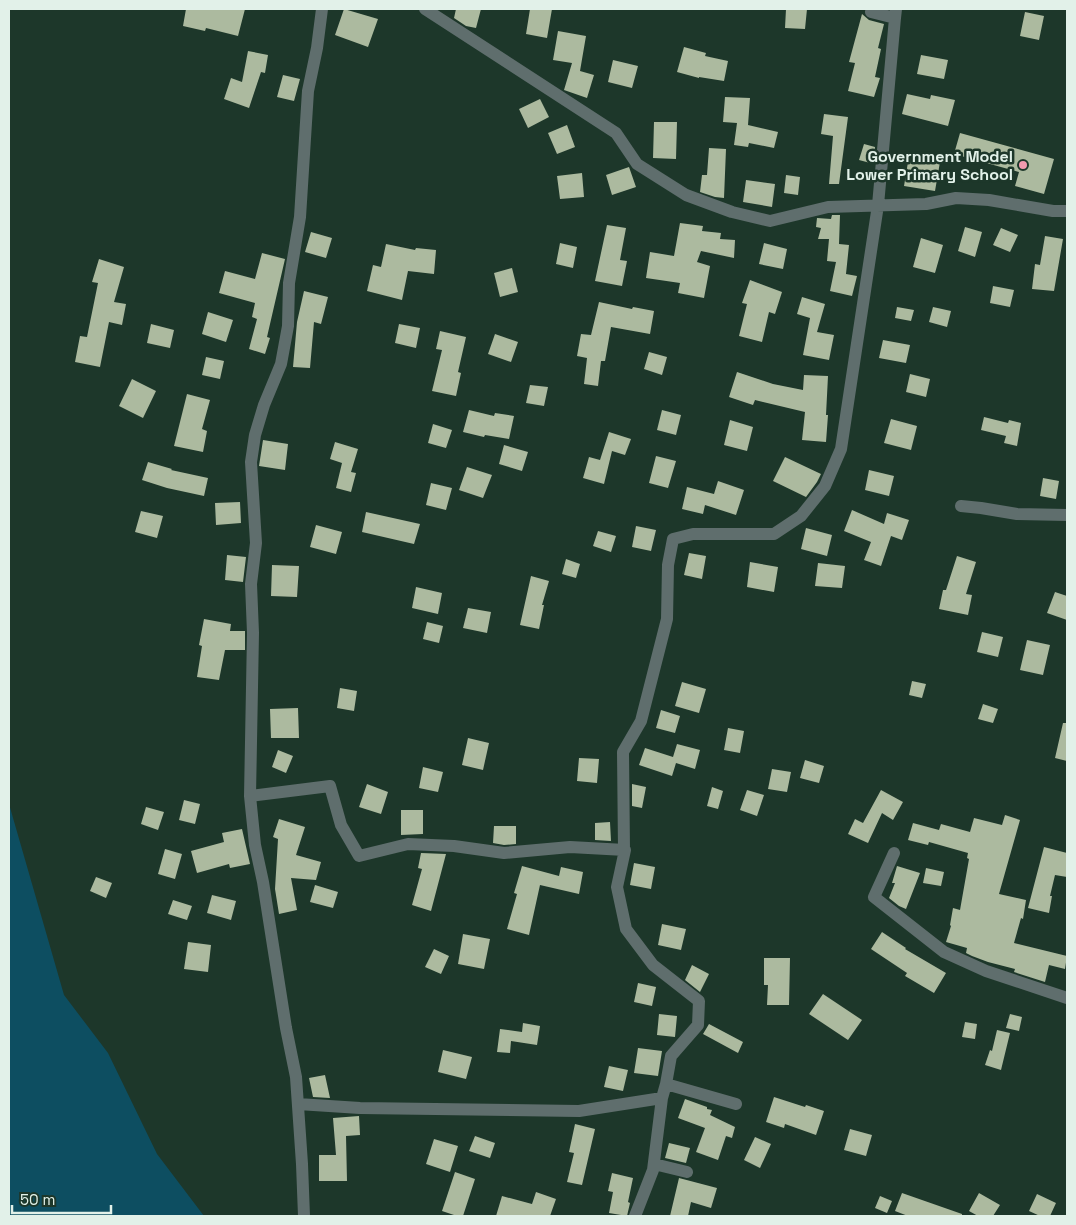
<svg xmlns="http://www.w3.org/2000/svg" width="1076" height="1225" font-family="'Space Grotesk',sans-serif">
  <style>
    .water { fill: #0d4e61 }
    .building { fill: #acba9f }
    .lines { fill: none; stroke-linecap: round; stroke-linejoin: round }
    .minor { stroke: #5f6e6d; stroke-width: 12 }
    .poi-dot { fill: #f29aaf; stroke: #1d372a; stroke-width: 2 }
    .labels { text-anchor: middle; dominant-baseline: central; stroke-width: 5; stroke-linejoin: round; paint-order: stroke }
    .poi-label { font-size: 16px; font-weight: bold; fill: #e2f1e9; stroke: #1d372a; text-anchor: end }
  </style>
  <rect width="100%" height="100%" fill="#1d372a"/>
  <path class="water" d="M9 804 64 995 108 1053 157 1154 204 1216H9Z"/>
  <path class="building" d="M186 9H245L238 36 206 28 205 31 183 26Z
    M344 9 378 19 368 47 335 35Z
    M456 9H481L476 28 466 26 454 18Z
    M530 9H552L547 38 526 34Z
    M786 9H807L805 29 785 28Z
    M1025 12 1044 16 1039 40 1020 36Z
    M862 14 869 20 884 24 878 48 881 49 875 77 880 78 874 97 848 91 855 63 849 62Z
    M558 31 586 36 580 71 594 75 587 98 564 90 572 63 553 60Z
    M684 47 706 53 705 56 728 61 724 81 699 77V78L677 72Z
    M248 51 268 55 265 73 261 72 249 108 224 99 231 78 242 82Z
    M921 55 948 60 944 79 917 74Z
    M613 60 638 66 632 88 608 82Z
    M283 75 300 79 294 101 277 97Z
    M907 94 930 99 931 95 955 100 948 126 902 114Z
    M725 97 750 98 748 125 778 132 774 148 749 143 748 147 734 145 737 123 723 122Z
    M540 99 549 117 528 128 519 109Z
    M824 114 848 117 839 184H829L833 136 821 134Z
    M654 122H677L676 159 653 158Z
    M567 125 575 147 557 154 548 133Z
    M960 133 1054 159 1044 194 1015 186 1019 172 954 154Z
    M864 144 875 147 874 164 859 160Z
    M709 148 726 149 724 198 715 197 700 192 702 175H707Z
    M909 156 940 162 935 191 904 186Z
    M629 167 636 187 612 195 606 175Z
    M582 173 584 197 560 199 557 176Z
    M786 175 800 177 798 195 784 193Z
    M746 180 775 184 772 207 743 202Z
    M832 215H840L839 244 849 245 846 274 857 276 852 296 830 291 836 262 827 261 829 239H818L821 228 816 227 817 218 831 219Z
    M680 223 703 226 702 231 721 233 720 239 735 240 734 258 701 251 697 262 710 266 704 298 678 293 680 283 646 278 650 252 674 256Z
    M607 225 626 228 620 260 627 261 622 286 595 281Z
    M965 227 982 232 975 257 958 251Z
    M1001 228 1018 235 1010 252 993 245Z
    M311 232 332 238 326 258 305 252Z
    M1045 236 1063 239 1054 291 1032 289 1035 264 1040 265Z
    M921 238 943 245 935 273 913 267Z
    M560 243 577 247 573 268 556 264Z
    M764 243 787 249 783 269 759 264Z
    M386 244 415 250 416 248 436 250 434 274 408 271 402 300 367 291 373 265 381 267Z
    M262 253 285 259 267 337 270 338 265 354 249 349 257 319 252 317 255 303 219 293 225 271 255 279Z
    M99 259 124 267 114 302 126 304 122 325 109 322 100 367 75 362 80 336 87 337 98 283 92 282Z
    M512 268 518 292 500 297 494 273Z
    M750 280 782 292 775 314 769 312 762 342 739 336 747 304 742 303Z
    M993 286 1014 290 1010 307 990 303Z
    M304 291 328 297 321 324 314 322 310 368 293 367 297 322Z
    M802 297 825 304 817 332 834 335 829 360 803 355 810 318 797 314Z
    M599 302 632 309 633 307 654 311 650 334 611 327 605 361H601L598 386 584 384 587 358 577 356 581 334 591 335Z
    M897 307 914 310 911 321 895 318Z
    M933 307 951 311 947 327 929 322Z
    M208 312 233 320 226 342 202 334Z
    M151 324 174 330 170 348 147 343Z
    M399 324 420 328 416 348 395 343Z
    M440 331 466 337 458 372 461 373 456 396 432 391 442 350 436 349Z
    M495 334 518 342 511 362 488 354Z
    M883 340 910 345 906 363 879 358Z
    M649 352 667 357 662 375 644 369Z
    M206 357 224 361 220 379 202 375Z
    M737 372 773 384 803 390 804 375 828 376 826 415H828L826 442 802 440 805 412 755 400 753 405 729 397Z
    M910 374 930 379 926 397 906 392Z
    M132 379 156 391 143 418 119 406Z
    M530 385 548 387 544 406 526 403Z
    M187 394 210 400 202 429 207 431 203 452 174 446Z
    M469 410 494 416 495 413 514 416 509 439 485 435 484 437 463 432Z
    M662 410 681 415 676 435 657 430Z
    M984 417 1008 423 1009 420 1021 423 1017 446 1004 443 1006 436 981 430Z
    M891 419 917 426 911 450 884 443Z
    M730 420 753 427 747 451 724 445Z
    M433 424 452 430 446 448 428 443Z
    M609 432 631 439 625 455 612 451 604 484 583 478 589 457 600 460Z
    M263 440 288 444 285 470 259 466Z
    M335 442 358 449 351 472 356 473 351 492 336 488 342 463 330 459Z
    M504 445 528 452 522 471 499 464Z
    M656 456 676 461 668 488 649 483Z
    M785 457 821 474 817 482 806 497 773 481Z
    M148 462 172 469 171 470 208 478 204 496 167 488 142 480Z
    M467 467 492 475 483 498 459 490Z
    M869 470 894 476 889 496 865 490Z
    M1043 478 1059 481 1056 499 1040 496Z
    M718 481 744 490 736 515 705 505 703 514 682 509 687 487 714 494Z
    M431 483 452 488 446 510 426 505Z
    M240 502 241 523 216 525 215 503Z
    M852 510 884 524 887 513 909 520 902 540 891 536 881 566 864 560 871 542 844 531Z
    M141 511 163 516 157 538 135 532Z
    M366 512 420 524 414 544 362 532Z
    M316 525 342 532 336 554 310 547Z
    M636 526 656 530 651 551 632 547Z
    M806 528 832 535 827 556 801 549Z
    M598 531 616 536 611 552 593 546Z
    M689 553 706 556 702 579 684 575Z
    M227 555 246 557 243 582 225 580Z
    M957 556 976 562 966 594 972 595 968 615 939 609 943 590H946Z
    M566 559 580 564 576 578 562 574Z
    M750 562 778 567 774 592 747 587Z
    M818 563 845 566 842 588 815 586Z
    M272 565 299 566 297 597 271 596Z
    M531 576 549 581 542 605H544L539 629 520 625Z
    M416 587 442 593 438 614 412 608Z
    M1055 592 1067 596V620L1047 613Z
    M468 608 491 612 487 633 463 628Z
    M204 619 231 624 230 631H245V650H225L219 680 197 677 202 646 199 645Z
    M427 622 443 626 439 643 423 639Z
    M982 632 1003 637 998 657 977 652Z
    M1027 640 1050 645 1043 675 1020 670Z
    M912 681 926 684 922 698 909 695Z
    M682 682 706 689 699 713 675 706Z
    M340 688 357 691 354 711 337 708Z
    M983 704 998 709 993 723 978 719Z
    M298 708 299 738H271L270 709Z
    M661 710 680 716 675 733 656 728Z
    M1063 723H1067V761L1055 758Z
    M728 728 744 731 740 753 724 750Z
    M468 738 489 743 483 770 462 765Z
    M677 744 700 750 695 769 676 763 672 776 639 765 645 748 673 757Z
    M278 750 293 756 286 773 272 767Z
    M579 758 599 759 597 783 577 781Z
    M805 760 824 766 819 783 800 778Z
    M423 767 443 772 438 792 419 788Z
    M772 769 791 772 787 792 768 789Z
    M367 784 388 792 381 814 359 807Z
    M632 784 646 787 642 808 632 806Z
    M712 787 723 791 718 809 707 806Z
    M747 790 764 795 757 816 740 810Z
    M881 790 903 802 893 820 882 813 868 843 848 834 855 819 863 823Z
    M184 800 200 804 195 824 179 820Z
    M146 807 164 812 158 830 141 824Z
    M401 810H423V834L401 835Z
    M1005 815 1020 820 999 894 1026 900 1023 919 1021 918 1014 943 1067 956 1065 969 1049 965 1045 982 1014 972 1015 969 988 962 972 956 966 953 967 948 946 942 951 926 950 925 953 908 960 910 969 859 967 858 968 853 929 842 928 845 908 840 913 823 939 830 941 824 970 832 974 818 1002 825Z
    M279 819 305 827 296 855 321 862 316 880 291 878 297 910 279 914 275 889 278 839 273 837Z
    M610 822 611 841 595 840V823Z
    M494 826H516V844L504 845 493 843Z
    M242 829 250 864 230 868 229 864 197 873 191 851 224 842 222 833Z
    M1044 847 1067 853V877L1055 875 1050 896H1052L1049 913 1028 908Z
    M165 849 182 854 175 879 158 874Z
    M421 853 446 854 431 911 412 905 422 869 418 868Z
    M634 863 655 867 651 889 630 885Z
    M522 866 559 876 561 867 583 872 579 894 540 885 529 935 507 929 517 894 514 893Z
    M897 866 920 873 906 909 899 906 889 898 895 883H892Z
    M926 868 944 872 941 886 923 883Z
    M96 877 112 883 106 898 90 891Z
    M315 885 338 892 333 908 310 902Z
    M212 895 236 901 231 920 207 913Z
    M173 900 192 906 187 920 168 914Z
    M662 924 686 929 681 950 658 945Z
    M882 932 906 948 905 949 946 973 934 993 905 976 907 973 871 949Z
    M463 934 490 939 484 969 458 964Z
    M188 942 211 945 208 972 184 969Z
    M434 949 449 956 441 974 425 967Z
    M764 958H790L789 1005H767L768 985H764Z
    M692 965 709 974 700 992 685 980Z
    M638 983 656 987 652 1006 634 1002Z
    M823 994 862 1020 848 1040 809 1014Z
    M659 1014 677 1016 675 1037 657 1035Z
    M1010 1014 1022 1017 1019 1031 1006 1028Z
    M965 1022 977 1024 975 1039 962 1037Z
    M523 1023 540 1026 537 1045 511 1041 510 1053 497 1052 500 1029 522 1032Z
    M709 1024 743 1042 738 1053 703 1034Z
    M997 1030 1010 1033 1001 1070 985 1065 990 1050 992 1051Z
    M638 1048 662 1051 658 1076 634 1073Z
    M443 1050 472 1057 466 1079 438 1072Z
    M609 1066 628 1070 623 1091 604 1087Z
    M325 1075 330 1098 313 1097 309 1078Z
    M774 1097 805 1107 806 1105 824 1111 816 1135 785 1124 784 1128 766 1122Z
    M685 1099 707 1107V1109L712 1110 710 1115 735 1127 732 1138 726 1136 718 1160 696 1152 705 1128 678 1118Z
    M359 1116 360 1135 346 1136 347 1181H319V1155H336L333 1118Z
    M575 1124 595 1129 582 1185 567 1182 574 1153 569 1152Z
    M850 1129 872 1135 866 1156 844 1150Z
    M475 1136 495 1143 490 1158 469 1151Z
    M755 1137 771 1144 760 1168 744 1160Z
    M434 1139 458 1146 450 1172 426 1164Z
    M669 1143 690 1148 686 1163 665 1158Z
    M455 1172 475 1179 463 1216H457L442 1211Z
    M612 1173 633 1178 628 1202 630 1203 627 1216 609 1213 613 1192 608 1191Z
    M679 1178 717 1188 711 1208 691 1202 688 1216H670Z
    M536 1192 556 1199 550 1216H496L502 1196 532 1204Z
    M902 1193 962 1214V1216H908L895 1211Z
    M979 1193 1000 1205 993 1216H978L969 1211Z
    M1037 1194 1056 1203 1050 1216H1040L1029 1211Z
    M880 1196 892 1201 887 1213 875 1208Z"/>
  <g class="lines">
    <path class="minor" d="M425 9 616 133 637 164 686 195 732 212 770 221 828 207 926 204 956 198 989 200 1053 211H1067
      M871 12 895 18 896 9
      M961 506 981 508 1017 514 1067 515
      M250 796 330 786 341 825 359 856 408 844 454 846 504 853 570 847 625 850 617 887 626 929 653 965 699 1001 698 1025 671 1056 666 1084 662 1098 653 1170 635 1216
      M624 850 623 752 641 721 667 619 668 565 673 539 693 534H774L801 516 825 486 841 449 878 205 895 18
      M894 853 874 897 944 952 986 971 1067 998
      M666 1084 736 1104
      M298 1104 360 1108 579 1111 662 1098
      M654 1164 687 1172
      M304 1216 302 1164 296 1077 286 1028 263 882 255 845 250 796 253 633 251 584 256 543 251 462 255 435 264 405 281 364 288 326 289 283 300 217 308 91 317 48 322 9"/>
  </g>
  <circle class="poi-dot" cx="1023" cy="165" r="5"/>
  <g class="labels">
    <g class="poi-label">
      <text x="1013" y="156">Government Model<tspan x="1013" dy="18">Lower Primary School</tspan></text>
    </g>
  </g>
  <rect width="1076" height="1225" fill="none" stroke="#e2f1e9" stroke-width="20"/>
  <path d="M12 1205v8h99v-8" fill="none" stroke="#e2f1e9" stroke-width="2.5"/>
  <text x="20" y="1205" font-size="15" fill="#e2f1e9" stroke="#1d372a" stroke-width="4" paint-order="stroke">50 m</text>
</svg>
